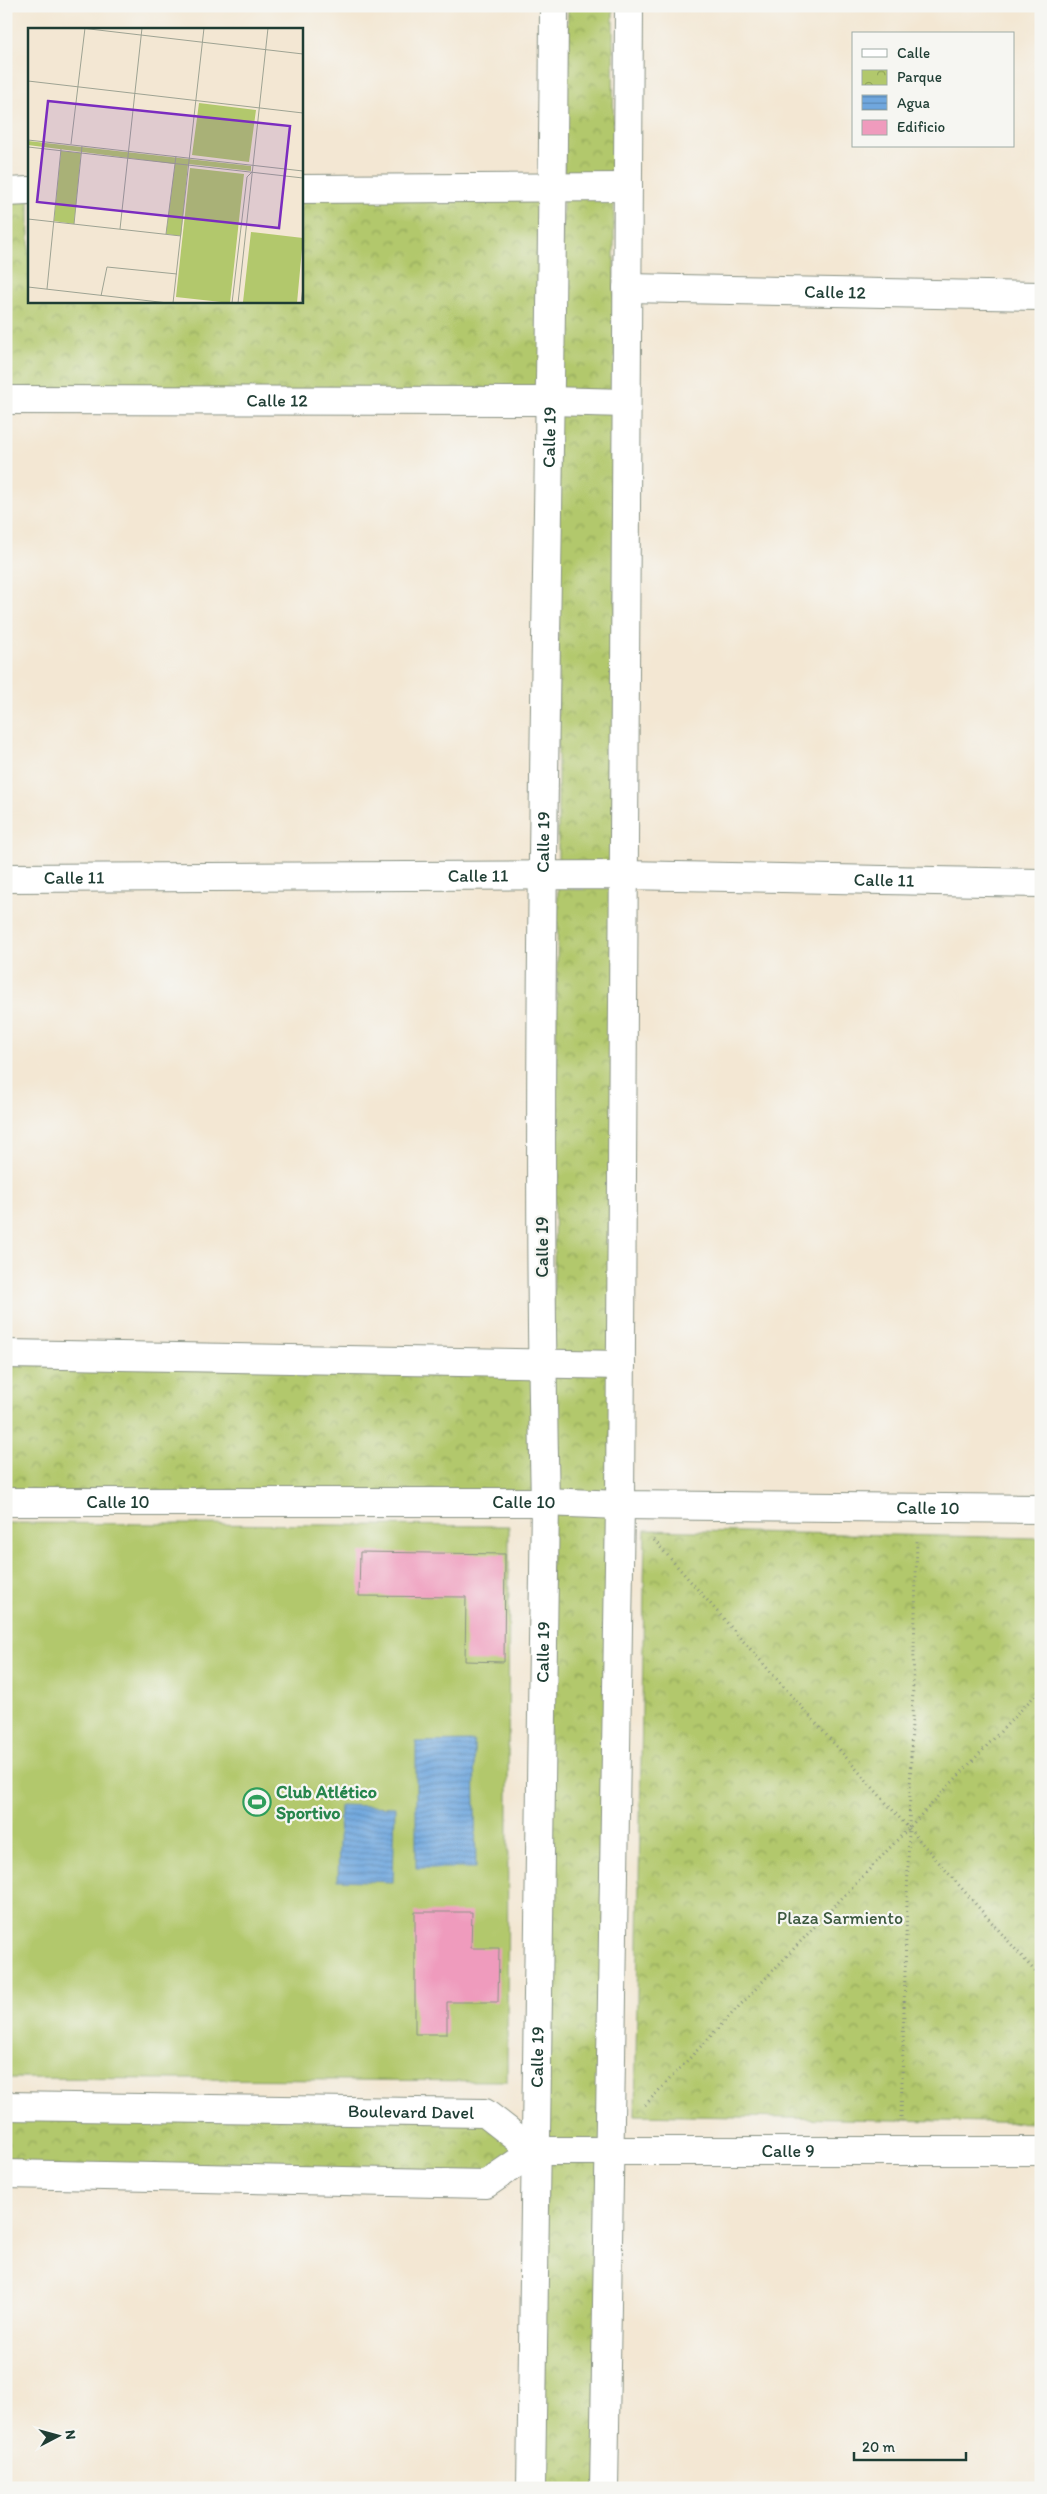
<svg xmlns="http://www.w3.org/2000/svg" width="1047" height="2494" font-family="Itim,sans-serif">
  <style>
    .grass { fill: #b2c86c; stroke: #688250 }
    .park { fill: url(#park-crowns); stroke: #688250 }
    .water { fill: url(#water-rules); stroke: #487289 }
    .building { fill: #ef9bbd }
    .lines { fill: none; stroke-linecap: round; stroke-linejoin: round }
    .street-casing { stroke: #899284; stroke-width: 30 }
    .secondary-casing { stroke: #899284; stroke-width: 30 }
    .path { stroke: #899284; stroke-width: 3; stroke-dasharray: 1 4; stroke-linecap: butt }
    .street { stroke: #fff; stroke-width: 28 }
    .secondary { stroke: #fff; stroke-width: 28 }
    .labels { text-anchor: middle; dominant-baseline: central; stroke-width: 4.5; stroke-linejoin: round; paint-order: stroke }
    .street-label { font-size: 18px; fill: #1f3d34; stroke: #f6f6f2 }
    .leisure-label { font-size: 18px; font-weight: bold; fill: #27864d; stroke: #f6f6f2; text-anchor: start }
    .park-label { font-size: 18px; fill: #3c593f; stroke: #f6f6f2 }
    .inset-road { fill: none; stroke: #9ea393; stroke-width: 1 }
    .view { fill: #7b2cbf; fill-opacity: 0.15; stroke: #7b2cbf; stroke-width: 2.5 }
    .inset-edge { fill: none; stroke: #1f3d34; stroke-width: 2.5 }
  </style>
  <defs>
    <pattern id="park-crowns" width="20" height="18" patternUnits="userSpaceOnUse" patternTransform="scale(1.25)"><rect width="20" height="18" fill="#b2c86c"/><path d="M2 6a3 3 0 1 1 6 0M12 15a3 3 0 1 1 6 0" fill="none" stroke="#90a45a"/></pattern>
    <pattern id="water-rules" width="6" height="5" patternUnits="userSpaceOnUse" patternTransform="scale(1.25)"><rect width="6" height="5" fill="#70a7de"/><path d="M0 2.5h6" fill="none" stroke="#5b89b5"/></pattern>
  </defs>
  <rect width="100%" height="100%" fill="#f6f6f2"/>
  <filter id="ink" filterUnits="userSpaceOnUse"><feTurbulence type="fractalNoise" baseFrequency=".02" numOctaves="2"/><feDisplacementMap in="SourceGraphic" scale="10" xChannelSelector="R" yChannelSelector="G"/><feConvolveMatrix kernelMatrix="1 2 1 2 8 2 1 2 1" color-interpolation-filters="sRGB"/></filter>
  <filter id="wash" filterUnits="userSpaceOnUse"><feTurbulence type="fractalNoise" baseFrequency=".0096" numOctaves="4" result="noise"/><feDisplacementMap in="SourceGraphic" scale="20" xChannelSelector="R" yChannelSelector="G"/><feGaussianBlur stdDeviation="1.12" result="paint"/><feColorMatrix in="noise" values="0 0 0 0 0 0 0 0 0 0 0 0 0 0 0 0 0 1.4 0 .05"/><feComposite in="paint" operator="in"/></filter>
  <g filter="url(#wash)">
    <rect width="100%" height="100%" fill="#f3e7d3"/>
    <path class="grass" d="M6 1523 509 1526 507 2081 6 2078Z"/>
    <path class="park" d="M568 6H613L617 875 604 2141 545 2142 558 876V401Z
      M553 187 549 401 6 400V192L29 191V301H301V189Z
      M6 1354 541 1364 545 1502H6Z
      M645 1530 1041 1538V2123L635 2115Z
      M6 2106 485 2113 534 2151 486 2184 6 2174Z
      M546 2152 605 2156 597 2488H543Z"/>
    <path class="water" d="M474 1741 476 1868H416V1742Z
      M340 1805 395 1807 393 1882 338 1880Z"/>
    <g id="blocks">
      <path class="building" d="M360 1552 505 1554 504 1662 465 1661 466 1597 359 1596Z
        M415 1912H472L471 1948H499L498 2002H447V2034H415Z"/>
    </g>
  </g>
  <g filter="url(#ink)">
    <use href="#blocks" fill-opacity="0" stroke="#899284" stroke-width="1"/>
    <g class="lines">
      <g class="street-casing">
        <g id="street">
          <path d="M301 189 628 187"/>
          <path d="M6 192 29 191"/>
          <path id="s1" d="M627 288 1041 296"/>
          <path id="s2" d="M6 400 549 401 626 403"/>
          <path id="s3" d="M6 878 623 875 1041 883"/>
          <path d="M6 1354 621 1365"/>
          <path id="s4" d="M6 1502H545L620 1505 1041 1509"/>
          <path id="s5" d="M534 2151H1041"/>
        </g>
      </g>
      <g class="secondary-casing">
        <g id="secondary">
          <path id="s6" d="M6 2106 485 2113 534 2151 486 2184 6 2174"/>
          <path id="s7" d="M531 2488 545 1502C533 1004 552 505 554 6"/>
          <path d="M604 2488 620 1505 629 6"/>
        </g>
      </g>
      <path class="path" d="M654 1540 1041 1978
        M645 2105 1041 1689
        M901 2117 917 1541"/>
      <use href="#street" class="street"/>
      <use href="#secondary" class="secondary"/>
    </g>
  </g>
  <defs>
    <g id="stadium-ring" transform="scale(1.4375)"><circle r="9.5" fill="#f6f6f2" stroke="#2e9e5b" stroke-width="1.5"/><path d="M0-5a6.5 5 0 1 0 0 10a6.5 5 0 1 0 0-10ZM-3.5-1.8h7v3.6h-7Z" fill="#2e9e5b"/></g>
  </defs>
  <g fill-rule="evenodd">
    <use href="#stadium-ring" x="257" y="1802"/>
  </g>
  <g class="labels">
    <g class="street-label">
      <text stroke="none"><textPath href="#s1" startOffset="208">Calle 12</textPath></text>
      <text stroke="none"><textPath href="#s2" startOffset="271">Calle 12</textPath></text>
      <text stroke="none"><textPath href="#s7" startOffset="2051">Calle 19</textPath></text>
      <text stroke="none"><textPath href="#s7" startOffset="1646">Calle 19</textPath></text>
      <text stroke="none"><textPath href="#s3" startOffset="472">Calle 11</textPath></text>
      <text stroke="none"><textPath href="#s3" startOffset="68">Calle 11</textPath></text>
      <text stroke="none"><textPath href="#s3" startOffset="878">Calle 11</textPath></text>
      <text transform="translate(542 1247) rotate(-90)">Calle 19</text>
      <text stroke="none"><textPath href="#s4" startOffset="112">Calle 10</textPath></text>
      <text stroke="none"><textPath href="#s4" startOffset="518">Calle 10</textPath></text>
      <text stroke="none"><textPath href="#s4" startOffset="922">Calle 10</textPath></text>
      <text stroke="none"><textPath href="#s7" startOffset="836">Calle 19</textPath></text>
      <text stroke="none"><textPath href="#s7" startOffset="431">Calle 19</textPath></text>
      <text stroke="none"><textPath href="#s6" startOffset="405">Boulevard Davel</textPath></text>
      <text stroke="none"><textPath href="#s5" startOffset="254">Calle 9</textPath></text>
    </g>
    <g class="leisure-label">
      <text x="276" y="1792">Club Atlético<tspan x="276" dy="21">Sportivo</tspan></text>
    </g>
    <g class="park-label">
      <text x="840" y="1918">Plaza Sarmiento</text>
    </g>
  </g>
  <g transform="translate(28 28)">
    <rect width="275" height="275" fill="#f3e7d3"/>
    <path d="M162 140 216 146 202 275 148 269ZM223 204 275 210 269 275 215 274Z" fill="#b2c86c"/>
    <path d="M171 75 228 82 221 134 164 127ZM0 113 223 138V143L160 136 153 208 138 206 147 136 0 117ZM33 123 53 125 46 196 26 193Z" fill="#b2c86c"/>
    <path class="inset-road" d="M53 0 275 26M0 53 275 85M0 112 275 143M43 116 57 0M0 119 275 150M0 191 153 208M46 196 54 118M92 201 114 0M138 206 148 128M0 259 140 275M19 261 33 121M73 268 79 239 149 246M145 275 176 0M204 275 219 149 224 144M210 275 240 0M273 275 275 259"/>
    <path class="view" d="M20 73 262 98 251 200 9 174Z"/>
    <rect width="275" height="275" class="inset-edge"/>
  </g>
  <rect width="1047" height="2494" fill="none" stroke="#f6f6f2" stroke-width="25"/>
  <rect x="852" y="32" width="162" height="115" fill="#f6f6f2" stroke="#a0aca6"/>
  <rect x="862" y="49" width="25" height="8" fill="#ffffff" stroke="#a0aca6"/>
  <text x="897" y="58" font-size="15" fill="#1f3d34">Calle</text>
  <rect x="862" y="70" width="25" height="15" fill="url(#park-crowns)" stroke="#a0aca6"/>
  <text x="897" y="82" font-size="15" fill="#1f3d34">Parque</text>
  <rect x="862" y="95" width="25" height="15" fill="url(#water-rules)" stroke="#a0aca6"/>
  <text x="897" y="108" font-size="15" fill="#1f3d34">Agua</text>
  <rect x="862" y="120" width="25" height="15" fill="#ef9bbd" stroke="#a0aca6"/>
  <text x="897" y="132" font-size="15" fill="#1f3d34">Edificio</text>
  <g transform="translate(58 2436) rotate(84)" stroke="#f6f6f2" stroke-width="4" paint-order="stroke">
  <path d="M0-4L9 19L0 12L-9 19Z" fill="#1f3d34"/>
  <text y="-8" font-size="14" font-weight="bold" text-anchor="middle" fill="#1f3d34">N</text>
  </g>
  <path d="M854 2452v8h112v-8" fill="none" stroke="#1f3d34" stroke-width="2.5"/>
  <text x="862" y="2452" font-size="15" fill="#1f3d34" stroke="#f6f6f2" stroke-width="4" paint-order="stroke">20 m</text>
</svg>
